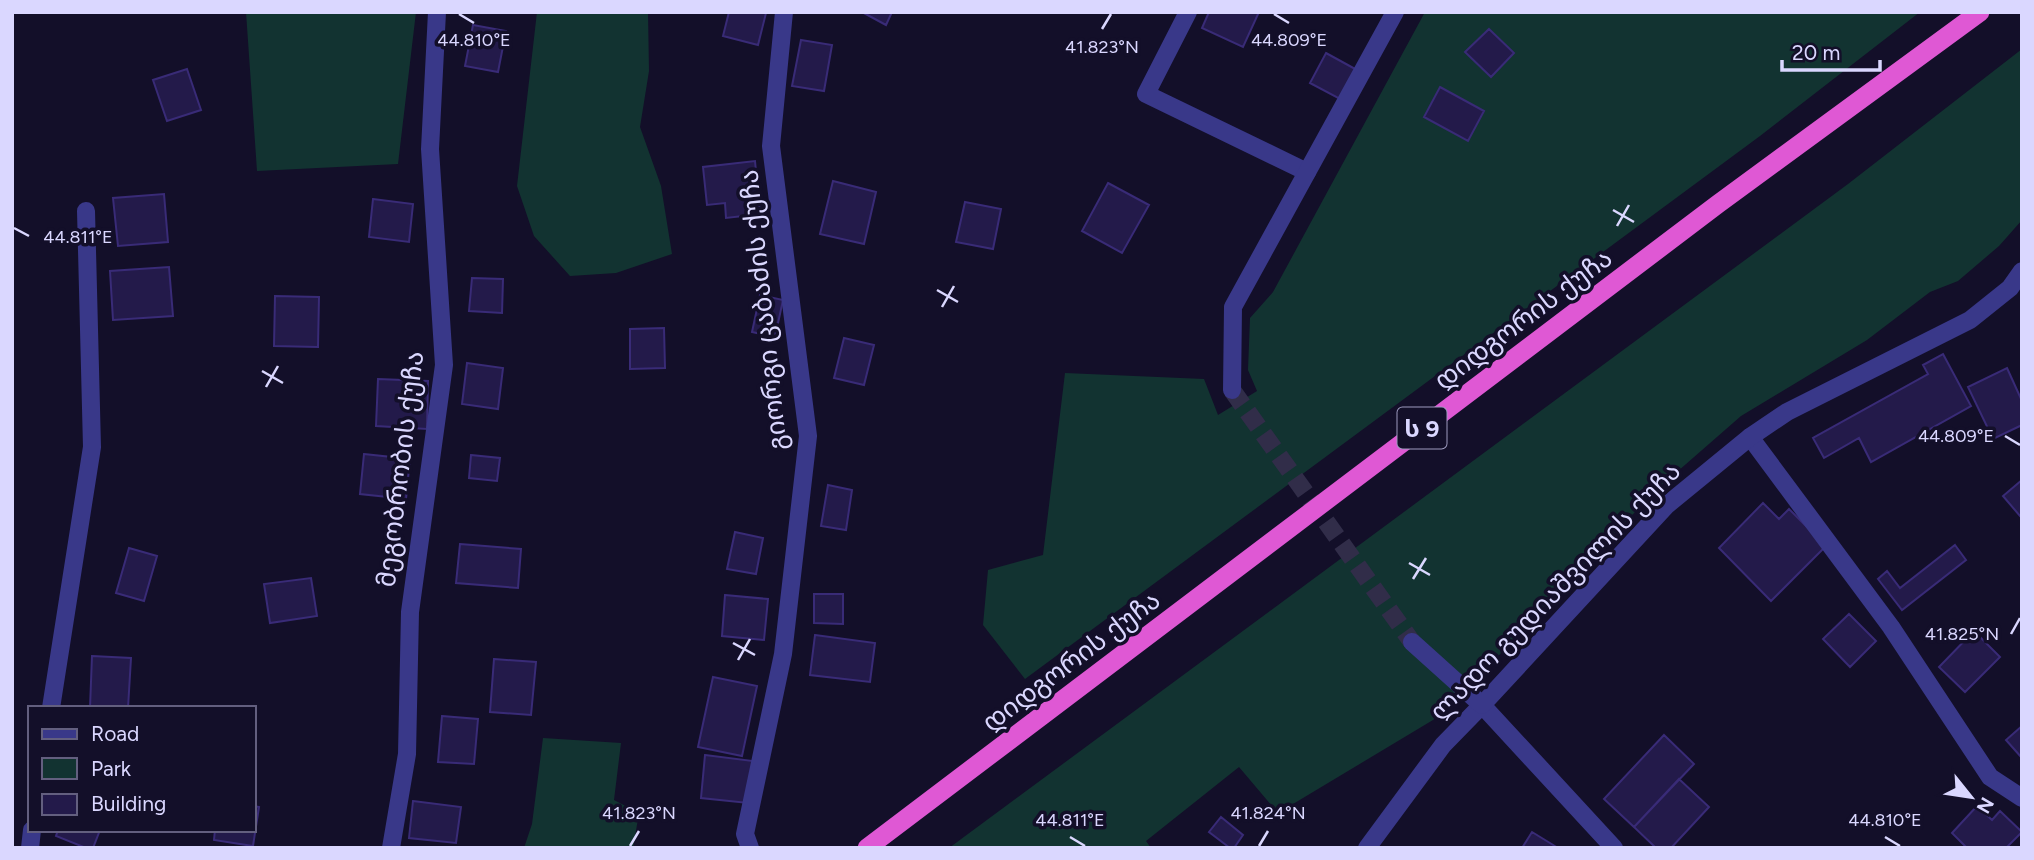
<svg xmlns="http://www.w3.org/2000/svg" width="2034" height="860" font-family="Figtree,'Noto Sans Georgian',sans-serif">
  <style>
    .green { fill: #123331 }
    .building { fill: #231a4a; stroke: #392b77; stroke-width: 2 }
    .lines { fill: none; stroke-linecap: round; stroke-linejoin: round }
    .tertiary-tunnel { stroke: #312d49; stroke-width: 18; stroke-dasharray: 18 9; stroke-linecap: butt }
    .minor { stroke: #393889; stroke-width: 18 }
    .tertiary { stroke: #393889; stroke-width: 18 }
    .trunk { stroke: #df58d4; stroke-width: 19 }
    .ticks { fill: none; stroke: #dad7ff; stroke-width: 2.5 }
    .labels { text-anchor: middle; dominant-baseline: central; stroke-width: 7; stroke-linejoin: round; paint-order: stroke }
    .shield { fill: #130f29; stroke: #9e9bbf; stroke-width: 2 }
    .shield-label { font-size: 24px; font-weight: bold; fill: #dad7ff }
    .street-label { font-size: 26px; fill: #dad7ff; stroke: #130f29 }
    .ticks-label { font-size: 18px; text-anchor: middle; fill: #dad7ff; stroke: #130f29; stroke-width: 7; stroke-linejoin: round; paint-order: stroke }
  </style>
  <rect width="100%" height="100%" fill="#130f29"/>
  <path class="green" d="M246 12H416L398 164 257 171Z
    M537 12H648L649 71 640 127 661 186 672 254 616 273 570 276 534 236 517 186Z
    M1425 12H1920L1760 136 1025 679 983 625 988 570 1043 555 1065 373 1204 379 1218 415 1257 391 1248 370 1250 318 1273 292Z
    M2022 49V220L1999 246 1958 281 1930 292 1867 340 1741 416 1654 492 1443 714 1278 813 1239 767 1146 841 1151 848H949L1848 184Z
    M543 738 621 743 614 800 639 813 633 848H524L532 824Z"/>
  <path class="building" d="M729 12 766 13 758 45 723 36Z
    M862 12H892L886 25Z
    M1209 12H1259L1243 47 1202 28Z
    M473 25 506 31 498 72 465 66Z
    M1489 29 1514 53 1491 77 1465 52Z
    M801 40 832 45 824 91 792 86Z
    M1326 53 1357 70 1340 99 1310 83Z
    M187 69 201 110 167 121 153 80Z
    M1440 87 1484 111 1468 141 1424 117Z
    M755 161 760 214 726 218 725 203 707 205 703 167Z
    M833 181 876 192 864 244 820 234Z
    M1108 183 1149 205 1122 253 1082 231Z
    M164 194 168 242 118 246 113 198Z
    M373 199 413 204 409 242 369 237Z
    M965 202 1001 209 993 249 956 242Z
    M169 267 173 316 113 320 110 271Z
    M472 278 503 279 502 313 469 311Z
    M760 295 783 300 775 337 752 332Z
    M275 296 319 297 318 347 274 346Z
    M664 328 665 368 630 369V329Z
    M844 338 874 345 864 385 834 378Z
    M1943 354 1971 406 1871 462 1859 438 1824 458 1813 438 1928 374 1923 365Z
    M467 363 503 368 498 409 462 404Z
    M2007 368 2022 401V425L1993 439 1968 387Z
    M378 379 428 381 427 429 376 426Z
    M364 454 410 459 406 499 360 494Z
    M471 455 500 458 497 481 469 478Z
    M2022 480V515L2020 516 2003 496Z
    M828 485 852 490 846 530 821 526Z
    M1763 503 1779 519 1789 509 1826 546 1771 601 1719 548Z
    M735 532 763 538 756 574 727 569Z
    M460 544 521 549 518 588 456 583Z
    M1955 545 1966 560 1902 610 1878 579 1887 571 1900 588Z
    M129 548 157 556 144 601 116 593Z
    M311 578 317 616 270 623 264 584Z
    M814 594H843V624L814 623Z
    M725 595 768 599 764 640 722 636Z
    M1849 614 1876 641 1850 667 1823 639Z
    M1974 631 2000 657 1965 692 1939 667Z
    M815 635 875 643 870 682 810 675Z
    M92 656 131 658 128 708H90Z
    M494 659 536 662 531 715 490 712Z
    M713 677 757 686 742 756 698 747Z
    M442 716 478 719 474 764 438 762Z
    M2022 726V758L2006 740Z
    M1664 735 1694 764 1634 827 1604 799Z
    M705 755 753 761 748 803 701 798Z
    M1679 779 1709 807 1671 848H1656L1634 827Z
    M413 801 461 807 456 843 409 838Z
    M254 806 259 807 253 846 214 840 215 830H254Z
    M1977 806 1992 820 2000 811 2022 832 2006 848H1967L1952 833Z
    M1221 817 1243 835 1234 848H1230L1209 832Z
    M58 830H100L93 848H86L56 836Z
    M1532 832 1558 848H1522Z"/>
  <g class="lines">
    <path class="tertiary-tunnel" d="M1232 390 1412 642"/>
    <path class="minor" d="M1188 12 1146 94 1307 172
      M1750 437 1891 627 1990 777 2022 798
      M51 708 92 447 86 211
      M30 848 32 830
      M391 848 407 754 410 612 444 365 430 149 437 12
      M750 848 745 834 783 654 808 436 771 146 784 12
      M1367 848 1443 745 1482 705 1614 848"/>
    <path class="tertiary" d="M1232 390 1233 307 1395 12
      M1412 642 1482 705 1667 505 1750 437 1787 412 1970 320 2010 288 2022 271"/>
    <path class="trunk" d="M867 848 1718 204 1980 12"/>
  </g>
  <path class="ticks" d="M459 14 474 23M1274 14 1289 23M1102 29 1111 14M1613 210 1634 222M1617 226 1629 205M14 228 29 236M937 290 958 302M942 307 954 286M262 371 283 383M266 387 278 366M2005 436 2020 445M1409 563 1430 575M1413 579 1426 558M2011 634 2020 618M733 643 755 655M738 660 750 639M1070 837 1085 846M1885 837 1900 846M630 846 639 831M1259 846 1268 831"/>
  <g class="labels">
    <rect class="shield" x="1397.5" y="407.5" width="49" height="41" rx="5"/>
    <g class="shield-label">
      <text x="1422" y="428">ს 9</text>
    </g>
    <g class="street-label">
      <text transform="translate(763 310) rotate(-96)">გიორგი ცაბაძის ქუჩა</text>
      <text transform="translate(1523 319) rotate(-37)">დიდგორის ქუჩა</text>
      <text transform="translate(400 469) rotate(-83)">მეგობრობის ქუჩა</text>
      <text transform="translate(1555 591) rotate(-46)">ლადო გუდიაშვილის ქუჩა</text>
      <text transform="translate(1071 661) rotate(-37)">დიდგორის ქუჩა</text>
    </g>
  </g>
  <g class="ticks-label">
    <text x="474" y="46">44.810°E</text>
    <text x="1289" y="46">44.809°E</text>
    <text x="1102" y="53">41.823°N</text>
    <text x="78" y="243">44.811°E</text>
    <text x="1956" y="442">44.809°E</text>
    <text x="1962" y="640">41.825°N</text>
    <text x="639" y="819">41.823°N</text>
    <text x="1268" y="819">41.824°N</text>
    <text x="1070" y="826">44.811°E</text>
    <text x="1885" y="826">44.810°E</text>
  </g>
  <rect width="2034" height="860" fill="none" stroke="#dad7ff" stroke-width="28"/>
  <rect x="28" y="706" width="228" height="126" fill="#130f29" stroke="#635f7f" stroke-width="2"/>
  <rect x="42" y="729" width="35" height="10" fill="#393889" stroke="#635f7f" stroke-width="2"/>
  <text x="91" y="741" font-size="21" fill="#dad7ff">Road</text>
  <rect x="42" y="758" width="35" height="21" fill="#123331" stroke="#635f7f" stroke-width="2"/>
  <text x="91" y="776" font-size="21" fill="#dad7ff">Park</text>
  <rect x="42" y="794" width="35" height="21" fill="#231a4a" stroke="#635f7f" stroke-width="2"/>
  <text x="91" y="811" font-size="21" fill="#dad7ff">Building</text>
  <g transform="translate(1971 797) rotate(120)" stroke="#130f29" stroke-width="5" paint-order="stroke">
  <path d="M0-5L12 26L0 18L-12 26Z" fill="#dad7ff"/>
  <text y="-10" font-size="19" font-weight="bold" text-anchor="middle" fill="#dad7ff">N</text>
  </g>
  <path d="M1782 60v10h98v-10" fill="none" stroke="#dad7ff" stroke-width="3.5"/>
  <text x="1792" y="60" font-size="21" fill="#dad7ff" stroke="#130f29" stroke-width="5" paint-order="stroke">20 m</text>
</svg>
